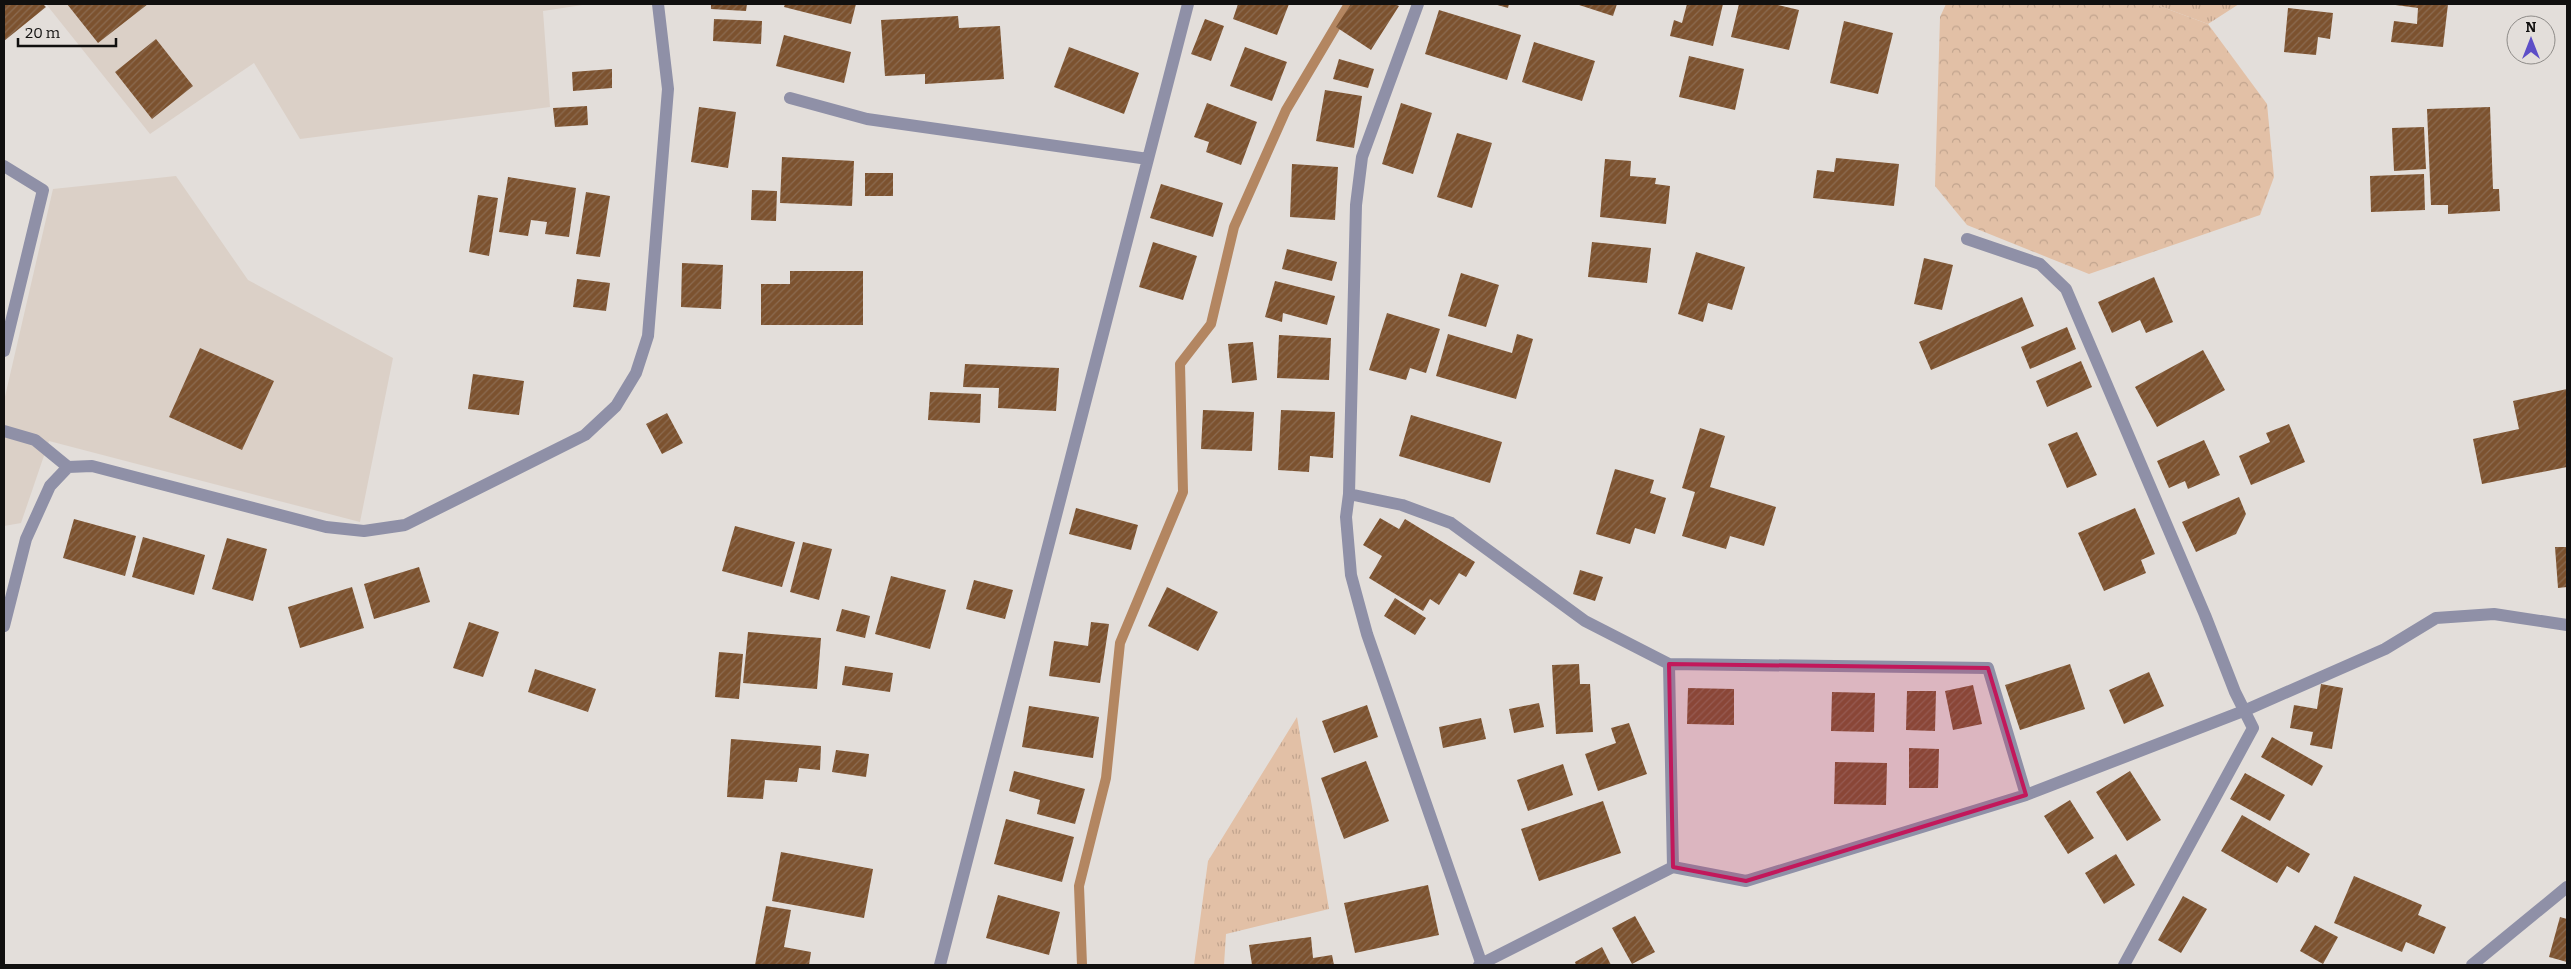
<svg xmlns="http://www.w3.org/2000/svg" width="2571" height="969" font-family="Bitter,serif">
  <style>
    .built { fill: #dbd0c7 }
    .grass { fill: url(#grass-tufts) }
    .forest { fill: url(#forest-crowns) }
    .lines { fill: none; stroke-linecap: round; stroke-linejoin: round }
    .stream { stroke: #b38661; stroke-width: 10 }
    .building { fill: url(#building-hatch) }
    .street { stroke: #8f90a7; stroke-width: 12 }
    .marked { fill: #c2185b; fill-opacity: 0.2; stroke: #c2185b; stroke-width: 4; stroke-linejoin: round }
  </style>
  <defs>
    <pattern id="grass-tufts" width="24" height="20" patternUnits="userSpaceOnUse" patternTransform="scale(1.25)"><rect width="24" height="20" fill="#e2c0a6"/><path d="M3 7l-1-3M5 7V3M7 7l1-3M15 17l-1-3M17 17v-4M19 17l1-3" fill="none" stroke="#c1a48e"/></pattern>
    <pattern id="forest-crowns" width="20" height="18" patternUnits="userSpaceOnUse" patternTransform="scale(1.25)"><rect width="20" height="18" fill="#e2c0a6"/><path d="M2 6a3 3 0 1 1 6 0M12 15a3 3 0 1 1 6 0" fill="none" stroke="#c1a48e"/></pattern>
    <pattern id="building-hatch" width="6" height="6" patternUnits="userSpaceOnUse" patternTransform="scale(1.25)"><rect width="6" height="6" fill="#7c522f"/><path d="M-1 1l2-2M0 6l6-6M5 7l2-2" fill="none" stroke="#8b6b51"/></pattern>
  </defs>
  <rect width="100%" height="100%" fill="#e3deda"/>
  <path class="built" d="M46 4H589L543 11 550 107 300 139 254 63 150 134Z
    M176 176 248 280 393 358 360 522 49 441 21 523 4 526V401L53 189Z"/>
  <path class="grass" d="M2154 4H2239L2208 24Z
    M1297 717 1329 909 1226 934 1224 965H1194L1208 861Z"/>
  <path class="forest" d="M1946 4H2154L2208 24 2267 104 2274 177 2260 215 2089 274 1967 225 1935 186 1940 17Z"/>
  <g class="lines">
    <path class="stream" d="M1082 965 1079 886 1106 778 1120 643 1183 492 1180 364 1211 324 1234 227 1286 110 1349 4"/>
  </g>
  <path class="building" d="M4 4H43L46 7 4 41Z
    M67 4H148L98 43Z
    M711 4H747L746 11 711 9Z
    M785 4H856L851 24 784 7Z
    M1238 4H1289L1277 35 1233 19Z
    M1351 4H1395L1399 6 1371 50 1336 27Z
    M1494 4H1509L1508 8Z
    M1576 4H1617L1613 16Z
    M1687 4H1723L1713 46 1670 36 1674 20 1682 23Z
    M1739 4H1774L1799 10 1789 50 1731 37Z
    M2388 4H2448L2443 47 2391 42 2394 21 2417 24 2418 8Z
    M2288 8 2333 13 2330 39 2318 37 2316 55 2284 52Z
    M1439 10 1521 35 1507 80 1425 54Z
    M958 16 959 28 1000 26 1004 79 925 84V74L885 76 881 20Z
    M714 19 762 21 761 44 713 41Z
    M1205 19 1224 26 1211 61 1191 54Z
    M1844 21 1893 33 1878 94 1830 83Z
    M784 35 851 52 844 83 776 66Z
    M156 39 193 86 152 119 115 72Z
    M1534 42 1595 61 1582 101 1522 82Z
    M1069 47 1139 73 1124 114 1054 87Z
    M1245 47 1287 62 1272 101 1230 86Z
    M1689 56 1744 69 1735 110 1679 97Z
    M1339 59 1374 69 1368 88 1333 79Z
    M612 69V88L573 91 572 72Z
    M1325 90 1362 96 1354 148 1316 141Z
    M1207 103 1257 122 1241 165 1206 152 1209 142 1194 137Z
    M1401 103 1432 113 1413 174 1382 164Z
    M587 106 588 125 555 127 553 108Z
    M699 107 736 112 728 168 691 162Z
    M2490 107 2493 189H2499L2500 211 2448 214V205H2431L2427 109Z
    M2424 127 2426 169 2394 171 2392 128Z
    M1457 133 1492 143 1472 208 1437 197Z
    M782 157 854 161 852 206 780 203Z
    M1836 158 1899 164 1894 206 1813 198 1817 170 1834 172Z
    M1605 159 1631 161 1630 176 1656 178 1655 184 1670 186 1666 224 1600 217Z
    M1292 164 1338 167 1335 220 1290 217Z
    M865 173H893V196H865Z
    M2424 174 2425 210 2371 212 2370 176Z
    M508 177 576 188 569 237 545 234 547 222 531 220 528 236 499 232Z
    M1161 184 1223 203 1213 237 1150 218Z
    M752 190 777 191 776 221 751 220Z
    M586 192 610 196 600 257 576 254Z
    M478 195 498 198 489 256 469 252Z
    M1153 242 1197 256 1183 300 1139 287Z
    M1592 242 1651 248 1647 283 1588 277Z
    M1287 249 1337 262 1332 281 1282 269Z
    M1696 252 1745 267 1732 310 1708 303 1703 322 1678 314Z
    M1924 258 1953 265 1942 310 1914 304Z
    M682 263 723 265 721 309 681 307Z
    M790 271H863V325H761V284H790Z
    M1461 273 1499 285 1486 327 1448 316Z
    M2154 277 2173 322 2146 333 2140 320 2112 333 2098 302Z
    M577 279 610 283 606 311 573 307Z
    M1275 281 1335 296 1327 325 1283 313 1282 322 1265 317Z
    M2022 297 2034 326 1931 370 1919 342Z
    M1387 313 1440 329 1426 373 1410 368 1406 380 1369 370Z
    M2067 327 2076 349 2030 369 2021 347Z
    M1448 334 1512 353 1517 334 1533 339 1516 399 1436 376Z
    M1279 335 1331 338 1329 380 1277 378Z
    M1253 342 1257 380 1232 383 1228 344Z
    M200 348 274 381 242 450 169 417Z
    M2203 350 2225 390 2157 427 2135 387Z
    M2081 361 2092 387 2047 407 2036 381Z
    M965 364 1059 368 1056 411 998 408 999 388 963 387Z
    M473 374 524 381 519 415 468 409Z
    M2567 389V467L2482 484 2473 439 2519 429 2513 401Z
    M930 392 981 394 980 423 928 420Z
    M1203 410 1254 412 1252 451 1201 449Z
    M1281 410 1335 412 1333 458 1310 456 1309 472 1278 470Z
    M667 413 683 443 662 454 646 424Z
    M1411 415 1502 442 1490 483 1399 456Z
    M2289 424 2305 462 2251 485 2239 456 2270 442 2266 433Z
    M1700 428 1725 436 1710 487 1776 507 1764 546 1730 536 1726 549 1682 536 1695 492 1682 488Z
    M2077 432 2097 475 2067 488 2048 444Z
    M2204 440 2220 475 2188 489 2185 481 2169 488 2157 461Z
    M1615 469 1654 480 1650 493 1666 498 1655 534 1635 528 1630 544 1596 534Z
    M2239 497 2246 514 2236 534 2196 552 2182 522Z
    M1076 508 1138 525 1131 550 1069 534Z
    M2135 508 2155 554 2141 560 2146 573 2104 591 2078 533Z
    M1380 518 1399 529 1405 519 1475 562 1466 577 1459 573 1439 605 1430 599 1423 611 1369 578 1382 556 1363 545Z
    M74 519 136 536 125 576 63 558Z
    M735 526 795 542 782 587 722 571Z
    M143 537 205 555 194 595 132 577Z
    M227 538 267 549 253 601 212 589Z
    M803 542 832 549 819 600 790 592Z
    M2555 547H2567V587L2558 588Z
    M419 567 430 602 374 619 364 584Z
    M1580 570 1603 577 1595 601 1573 594Z
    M891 576 946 590 930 649 875 634Z
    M974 580 1013 590 1005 619 966 609Z
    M352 587 364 628 300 648 288 607Z
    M1167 587 1218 612 1198 651 1148 626Z
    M1395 598 1426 618 1415 635 1384 616Z
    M842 609 870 616 865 638 836 631Z
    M469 622 499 632 483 677 453 668Z
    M1091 622 1109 624 1100 683 1049 676 1054 641 1088 646Z
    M748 632 821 638 817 689 743 683Z
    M719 652 743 654 739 699 715 697Z
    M1579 664 1580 684H1590L1593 732 1556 734 1552 665Z
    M2070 664 2085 709 2020 730 2005 685Z
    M845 666 893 673 890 692 842 685Z
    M535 669 596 689 588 712 528 692Z
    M2149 672 2164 706 2124 724 2109 690Z
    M2321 684 2343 688 2332 749 2310 745 2313 732 2290 728 2294 705 2317 709Z
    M1973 685 1982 724 1953 730 1945 691Z
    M1688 688 1734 689V725L1687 724Z
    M1907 691H1936L1935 731 1906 730Z
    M1832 692 1875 693 1874 732 1831 731Z
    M1539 703 1544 727 1514 733 1509 709Z
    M1367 705 1378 737 1334 753 1322 721Z
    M1029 706 1099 717 1093 758 1022 747Z
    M1481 718 1486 739 1443 748 1439 727Z
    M1629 723 1647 774 1598 791 1585 754 1616 743 1611 728Z
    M2272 737 2323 766 2312 786 2261 757Z
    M731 739 821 746 820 770 799 768 797 782 765 780 763 799 727 797Z
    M1909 748 1939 749 1938 788H1909Z
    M836 750 869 754 866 777 832 772Z
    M1366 761 1389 821 1344 839 1321 778Z
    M1835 762 1887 763 1886 805 1834 804Z
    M1563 764 1573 795 1528 811 1517 780Z
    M1014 771 1085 789 1075 824 1037 814 1040 800 1009 791Z
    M2130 771 2161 820 2127 841 2096 792Z
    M2245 773 2285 795 2270 821 2230 799Z
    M2070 800 2094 838 2068 854 2044 816Z
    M1603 801 1621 853 1539 881 1521 829Z
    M2242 815 2310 854 2299 873 2287 866 2277 883 2221 851Z
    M1006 819 1074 837 1062 882 994 864Z
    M781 852 873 869 864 918 772 901Z
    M2116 854 2135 885 2104 904 2085 873Z
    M2354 876 2422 905 2418 915 2446 927 2434 954 2406 942 2402 952 2334 923Z
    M1428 885 1439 935 1355 953 1344 903Z
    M998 895 1060 912 1049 955 986 938Z
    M2183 896 2207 909 2181 953 2158 940Z
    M766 906 791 910 784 947 811 952 809 965H755Z
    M1635 916 1655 952 1632 964 1612 928Z
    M2560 917 2567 919V962L2549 957Z
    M2315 925 2338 937 2323 964 2300 951Z
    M1311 937 1313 958 1332 955 1334 965H1252L1249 945Z
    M1602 947 1611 965H1576L1575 962Z"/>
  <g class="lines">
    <path class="street" d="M1418 4 1362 157 1356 205 1349 494 1346 517 1351 575 1367 634 1482 965
      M790 98 867 119 1148 159
      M4 166 43 190 4 351
      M1967 239 2040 264 2066 289 2205 615 2235 692 2253 728 2124 965
      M4 431 35 440 68 467
      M1349 494 1402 505 1451 523 1585 621 1669 664 1988 668 2026 795
      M4 626 26 539 50 486 68 467 92 466 326 527 364 531 405 525 585 435 616 406 636 373 648 336 668 89 658 4
      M1669 664 1673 867
      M940 965 1188 4
      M1479 965 1673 867 1746 881 2026 795 2246 710 2385 649 2436 618 2494 614 2567 625
      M2472 965 2567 887"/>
  </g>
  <path class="marked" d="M1669 664 1988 668 2026 795 1746 881 1673 867Z"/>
  <rect width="2571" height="969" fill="none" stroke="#11100f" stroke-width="10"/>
  <g transform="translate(2531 40)"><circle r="24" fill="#e3deda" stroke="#8f8c89"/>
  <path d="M0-4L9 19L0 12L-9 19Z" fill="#5d4ec7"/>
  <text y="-8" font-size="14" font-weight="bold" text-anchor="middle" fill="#11100f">N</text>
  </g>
  <path d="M18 38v8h98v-8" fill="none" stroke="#11100f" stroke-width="2.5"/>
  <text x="25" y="38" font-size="15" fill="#11100f" stroke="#e3deda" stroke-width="4" paint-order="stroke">20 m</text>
</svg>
